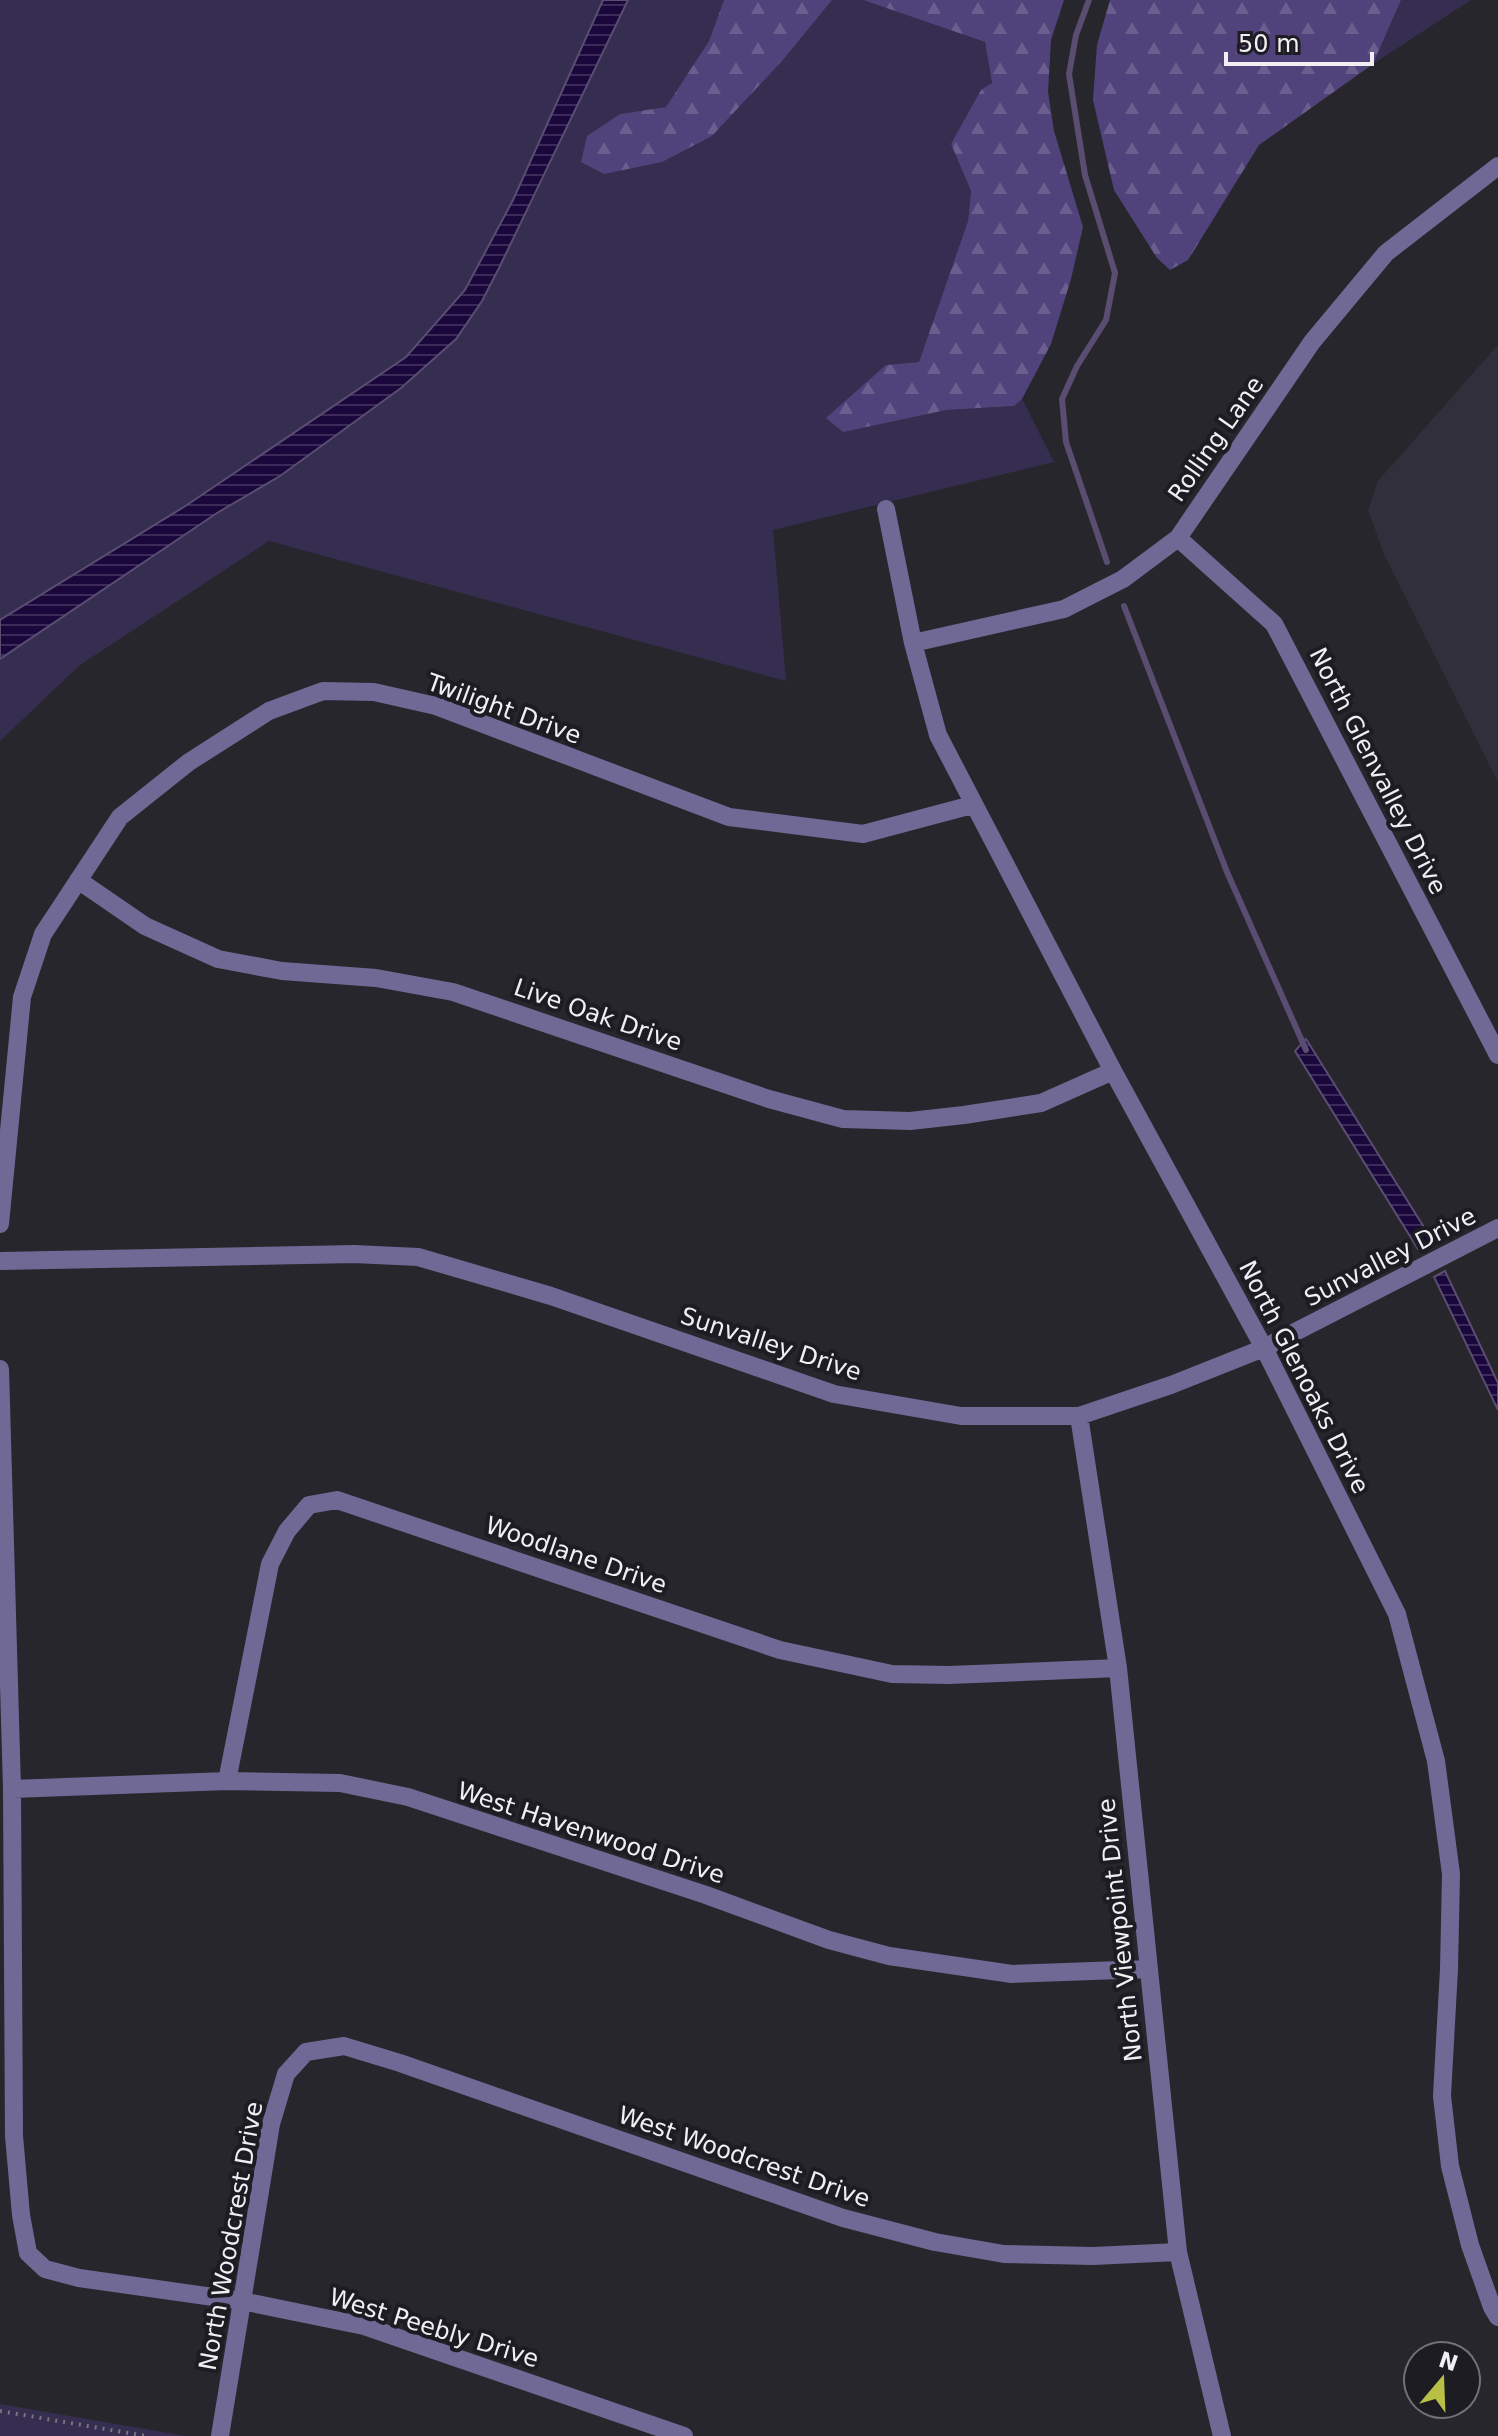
<svg xmlns="http://www.w3.org/2000/svg" width="1498" height="2436" font-family="'DejaVu Sans',sans-serif">
  <style>
    .built { fill: #312f3b }
    .grass { fill: #352e51 }
    .forest { fill: url(#forest-firs) }
    .water { fill: url(#water-rules); stroke: #5a4d72; stroke-width: 2 }
    .lines { fill: none; stroke-linecap: round; stroke-linejoin: round }
    .stream { stroke: #5a4d72; stroke-width: 6 }
    .path { stroke: #76767b; stroke-width: 4; stroke-dasharray: 2 6; stroke-linecap: butt }
    .street { stroke: #716995; stroke-width: 18 }
    .labels { text-anchor: middle; dominant-baseline: central; stroke-width: 8; stroke-linejoin: round; paint-order: stroke }
    .street-label { font-size: 24px; fill: #efeff4; stroke: #1d1c23 }
  </style>
  <defs>
    <pattern id="forest-firs" width="22" height="20" patternUnits="userSpaceOnUse" patternTransform="scale(2)"><rect width="22" height="20" fill="#50437b"/><path d="M5 1l3.5 6h-7zM16 11l3.5 6h-7z" fill="#6a5e8e"/></pattern>
    <pattern id="water-rules" width="6" height="5" patternUnits="userSpaceOnUse" patternTransform="scale(2)"><rect width="6" height="5" fill="#1a073b"/><path d="M0 2.5h6" fill="none" stroke="#3c2b58"/></pattern>
  </defs>
  <rect width="100%" height="100%" fill="#27262c"/>
  <path class="built" d="M1498 345V782L1384 554 1368 510 1378 481Z"/>
  <path class="grass" d="M0 0H603L513 200 465 290 406 357 187 505 0 620Z
    M628 0H724L709 41 666 107 620 114 712 136 783 60 832 0H863L985 42 992 83 951 144 971 191 968 221 919 362 886 365 946 410 1014 406 1022 399 1054 462 773 530 786 681 269 541 80 665 0 741V659L217 513 280 476 401 388 456 339 482 301 499 268Z
    M1401 0H1471L1373 64Z
    M0 2404 186 2436H0Z"/>
  <path class="forest" d="M724 0H832L783 60 712 136 662 162 604 174 581 162 587 136 620 114 666 107 709 41Z
    M863 0H1064L1051 40 1048 92 1054 131 1083 227 1071 279 1051 344 1022 399 1014 406 946 410 843 432 826 418 886 365 919 362 968 221 971 191 951 144 981 90 992 83 985 42Z
    M1110 0H1401L1373 64 1259 145 1188 260 1170 270 1157 258 1114 190 1093 100 1097 45Z"/>
  <path class="water" d="M603 0H628L499 268 482 301 456 339 401 388 280 476 217 513 0 659V620L187 505 406 357 465 290 513 200Z
    M1306 1039 1432 1240 1418 1249 1295 1051Z
    M1445 1271 1498 1383V1410L1434 1277Z"/>
  <g class="lines">
    <path class="stream" d="M1089 0 1076 35 1069 74 1085 175 1115 273 1106 320 1077 366 1062 399 1066 442 1107 562
      M1124 606 1227 872 1306 1050"/>
    <path class="path" d="M0 2411 146 2436"/>
    <path class="street" d="M886 509 913 643 938 735 1113 1071 1264 1348 1397 1614 1436 1761 1451 1874 1449 1969 1442 2096 1450 2166 1470 2245 1492 2307 1498 2317
      M1178 538 1274 624 1498 1055
      M913 643 1064 609 1123 579 1178 538 1312 342 1386 253 1498 166
      M78 880 145 926 218 959 282 971 376 978 453 992 769 1099 843 1119 910 1121 964 1115 1041 1103 1113 1071
      M0 1224 22 997 43 934 120 817 189 762 269 711 323 691 374 692 436 706 729 817 863 834 972 805
      M0 1261 354 1254 418 1257 551 1296 834 1394 961 1416H1079L1171 1385 1264 1348 1498 1228
      M0 1369 12 1789 14 2136 21 2215 28 2253 45 2269 79 2278 242 2301 364 2326 684 2436
      M1079 1416 1118 1668 1178 2252 1222 2436
      M227 1781 270 1564 287 1531 309 1505 337 1500 780 1650 892 1674 949 1675 1118 1668
      M12 1789 227 1781 340 1783 408 1797 706 1895 829 1940 889 1956 1012 1974 1148 1969
      M220 2436 271 2124 286 2074 306 2052 344 2046 400 2063 843 2218 935 2242 1004 2254 1093 2256 1178 2252"/>
  </g>
  <g class="labels">
    <g class="street-label">
      <text transform="translate(1216 439) rotate(-55)">Rolling Lane</text>
      <text transform="translate(504 709) rotate(20)">Twilight Drive</text>
      <text transform="translate(1378 771) rotate(63)">North Glenvalley Drive</text>
      <text transform="translate(598 1015) rotate(19)">Live Oak Drive</text>
      <text transform="translate(1390 1257) rotate(-27)">Sunvalley Drive</text>
      <text transform="translate(771 1344) rotate(18)">Sunvalley Drive</text>
      <text transform="translate(1304 1377) rotate(63)">North Glenoaks Drive</text>
      <text transform="translate(576 1555) rotate(19)">Woodlane Drive</text>
      <text transform="translate(591 1833) rotate(18)">West Havenwood Drive</text>
      <text transform="translate(1120 1930) rotate(-96)">North Viewpoint Drive</text>
      <text transform="translate(744 2157) rotate(19)">West Woodcrest Drive</text>
      <text transform="translate(231 2236) rotate(-80)">North Woodcrest Drive</text>
      <text transform="translate(434 2328) rotate(17)">West Peebly Drive</text>
    </g>
  </g>
  <g transform="translate(1442 2380) rotate(19)"><circle r="38" fill="#1d1c23" stroke="#717077" stroke-width="2"/>
  <path d="M0-6L14 30L0 20L-14 30Z" fill="#b9c046"/>
  <text y="-12" font-size="22" font-weight="bold" text-anchor="middle" fill="#efeff4">N</text>
  </g>
  <path d="M1226 52v12h146v-12" fill="none" stroke="#efeff4" stroke-width="4"/>
  <text x="1238" y="52" font-size="24" fill="#efeff4" stroke="#1d1c23" stroke-width="6" paint-order="stroke">50 m</text>
</svg>
